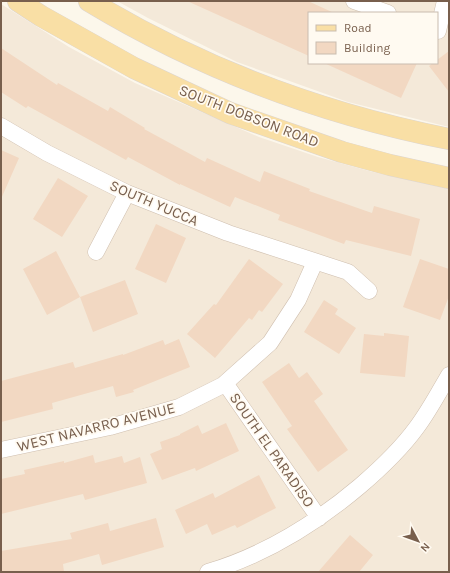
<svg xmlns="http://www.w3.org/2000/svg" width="450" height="573" font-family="Karla,sans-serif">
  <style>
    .residential { fill: #f4e9d9; fill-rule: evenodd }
    .building { fill: #f2d8c2 }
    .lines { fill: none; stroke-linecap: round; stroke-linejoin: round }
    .minor-casing { stroke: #cfbfaf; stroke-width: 17 }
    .major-casing { stroke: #dcd5d1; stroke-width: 22 }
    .minor { stroke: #fff; stroke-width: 16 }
    .major { stroke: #f9dfa5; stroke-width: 21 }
    .labels { text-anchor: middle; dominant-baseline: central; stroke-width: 3.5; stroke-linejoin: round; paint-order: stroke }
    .street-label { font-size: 15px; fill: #785f4d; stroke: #fffaf1 }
  </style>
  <rect width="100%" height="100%" fill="#fcf7eb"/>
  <path class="residential" d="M117 1H449V127L348 102 237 62 148 18ZM309 13H437V63H309Z
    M1 4 69 47 135 83 259 137 318 157 373 172 449 189V572H1Z"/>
  <path class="building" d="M187 1H308L334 13H309V56Z
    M1 48 57 85 58 83 108 111 110 107 145 128 144 129 205 162 207 158 260 182 264 171 310 189 309 191 372 213 374 206 420 219 411 256 346 240 344 244 278 220 280 215 235 197 230 207 180 184V185L128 157 126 160 28 106 26 108 1 92Z
    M449 51V92L429 66 433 63H437V60Z
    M324 63H417L401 98Z
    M1 150 19 158 1 199Z
    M58 178 88 196 62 237 33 219Z
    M156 224 186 238 166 283 135 269Z
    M56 251 80 297 47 315 23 269Z
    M249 259 283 284 262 312 259 310 252 320 249 318 215 358 187 334 214 304 216 305Z
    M420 259 449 269V296L440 320 403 307Z
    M125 280 138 314 93 332 80 297Z
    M324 300 338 309 335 314 356 328 339 354 304 332Z
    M384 333 409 336 405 377 360 373 364 334 384 336Z
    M179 339 190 367 133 390 134 392 116 397 113 386 52 403 53 409 1 422V381L73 362 75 368 123 354V355L163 340 165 345Z
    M289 363 299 378 307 372 323 394 314 401 348 450 318 472 287 429 292 426 262 382Z
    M226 423 239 451 196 471 195 468 162 480 150 454 162 449 160 442 180 435V434L198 425 202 434Z
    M93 455 95 463 122 456 124 463 140 457 147 483 85 500 83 494 1 514V479L25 474 24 470 64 461V463Z
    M259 475 276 508 237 528 235 525 212 535 207 524 186 534 175 510 213 493 215 498Z
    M156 518 164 547 102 565 99 554 63 564 64 572H1V551L72 539 70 533 108 523 110 531Z
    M350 535 373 555 359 572H318Z"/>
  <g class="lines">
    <g class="minor-casing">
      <path id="minor" d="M354 1 388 13
        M437 30 438 31 445 1
        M1 126 47 153 127 193 228 233 348 272 369 291
        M96 252 127 193
        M225 383 319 518
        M1 450 110 427 179 407 223 385 270 343 298 300 315 262
        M208 572C265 555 315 524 360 486 381 468 401 449 417 427 429 411 439 392 449 375"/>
    </g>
    <g class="major-casing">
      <path id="major" d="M18 1 41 16 134 68 230 113 342 152 390 165 449 178
        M89 1C200 68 322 114 449 139"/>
    </g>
    <use href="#minor" class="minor"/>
    <use href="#major" class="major"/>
  </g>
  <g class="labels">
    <g class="street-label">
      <text transform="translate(249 116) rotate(21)">SOUTH DOBSON ROAD</text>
      <text transform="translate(154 203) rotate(23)">SOUTH YUCCA</text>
      <text transform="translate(96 427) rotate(-14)">WEST NAVARRO AVENUE</text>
      <text transform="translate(272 450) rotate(55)">SOUTH EL PARADISO</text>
    </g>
  </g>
  <rect width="450" height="573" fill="none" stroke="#785f4d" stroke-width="4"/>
  <rect x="308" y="12" width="130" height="52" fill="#fffaf1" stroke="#c9bcaf"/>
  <rect x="316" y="25" width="20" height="6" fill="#f9dfa5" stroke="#c9bcaf"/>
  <text x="344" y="32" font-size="12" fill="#785f4d">Road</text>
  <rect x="316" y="42" width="20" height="12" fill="#f2d8c2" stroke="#c9bcaf"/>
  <text x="344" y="52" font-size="12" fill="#785f4d">Building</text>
  <g transform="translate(418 541) rotate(131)" stroke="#fffaf1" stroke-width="3" paint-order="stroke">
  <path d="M0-3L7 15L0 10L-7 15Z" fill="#785f4d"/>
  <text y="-6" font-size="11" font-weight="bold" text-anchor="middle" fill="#785f4d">N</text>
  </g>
</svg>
